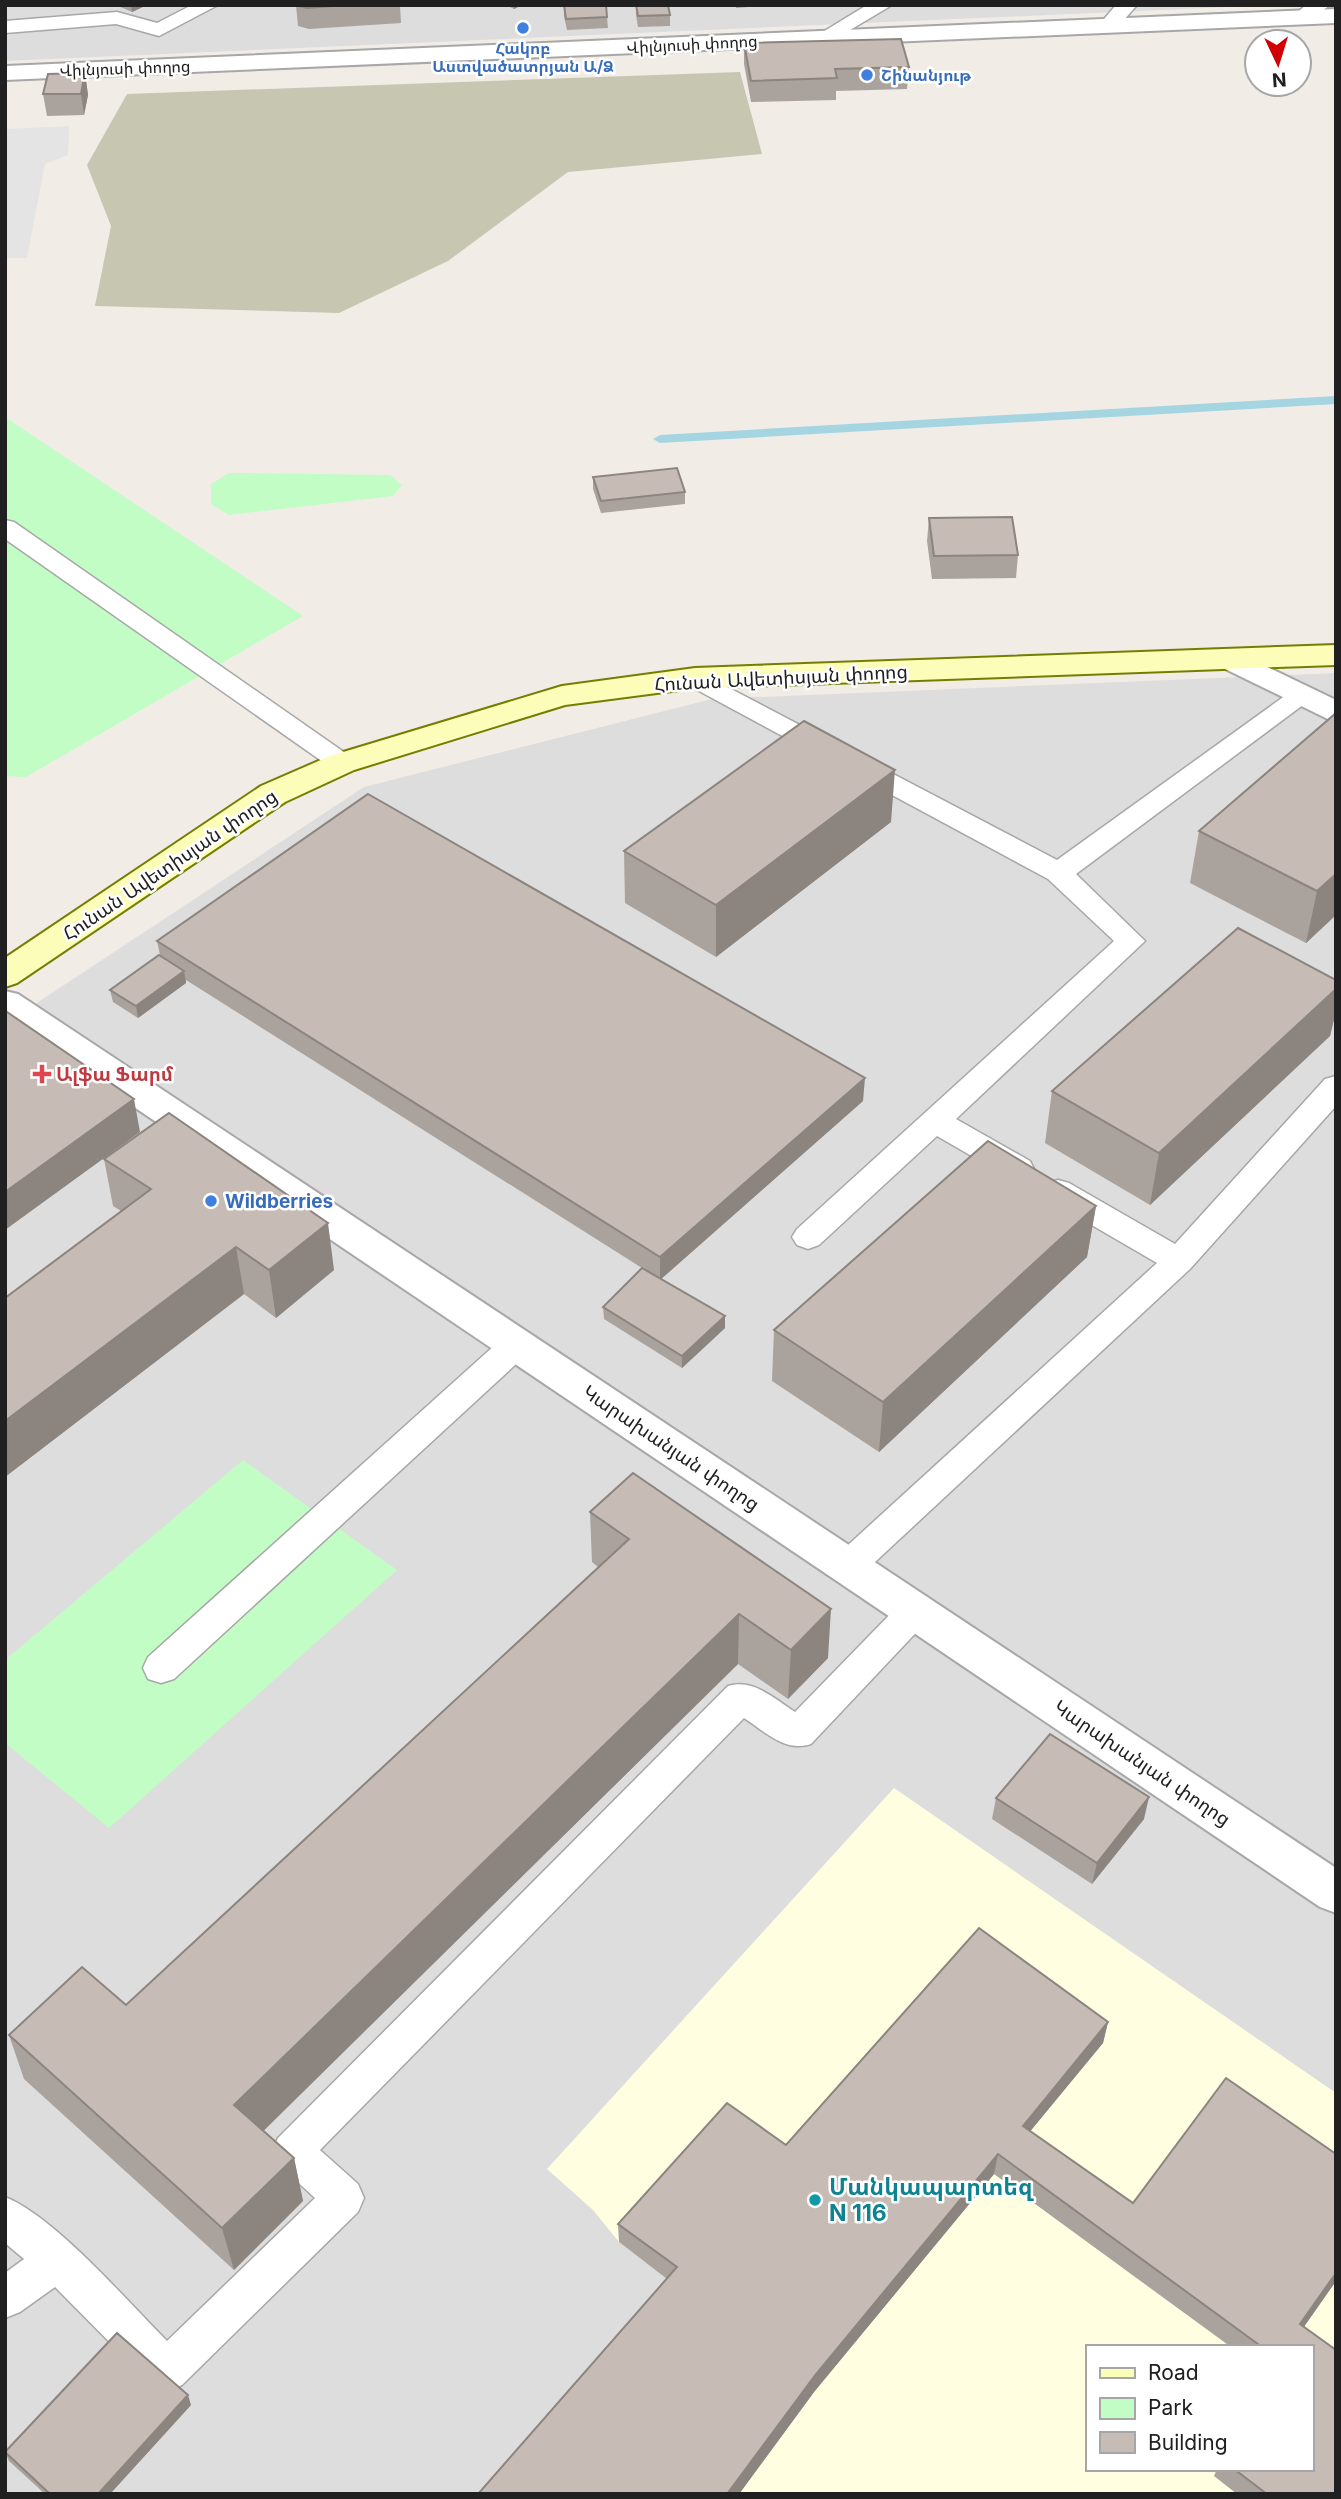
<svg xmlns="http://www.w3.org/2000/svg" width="1341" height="2499" font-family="Inter,'Noto Sans Armenian',sans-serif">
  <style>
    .residential { fill: #dedddd; fill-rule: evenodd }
    .education { fill: #fffee1; fill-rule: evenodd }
    .construction { fill: #c6c6b1 }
    .park { fill: #c1fdc5 }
    .parking { fill: #e4e4e4 }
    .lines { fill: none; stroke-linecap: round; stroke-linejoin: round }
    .stream { fill: #a4d5e1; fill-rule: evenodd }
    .service-casing { stroke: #a7a7a7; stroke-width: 3 }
    .minor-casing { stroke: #a7a7a7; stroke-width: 4 }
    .tertiary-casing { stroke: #a7a7a7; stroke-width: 4 }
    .secondary-casing { stroke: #747e00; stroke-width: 4 }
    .service { fill: #fff; fill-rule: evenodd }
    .minor { fill: #fff; fill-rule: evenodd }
    .tertiary { fill: #fff; fill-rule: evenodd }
    .secondary { fill: #fcfdb8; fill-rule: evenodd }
    .wall { fill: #aaa29c }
    .shaded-wall { fill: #8b847f }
    .building { fill: #c6bcb5; stroke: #8b847f; stroke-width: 2 }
    .shop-dot { fill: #3f7fe0; stroke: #fff; stroke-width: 2.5 }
    .health-dot { fill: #e0444e; stroke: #fff; stroke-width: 2.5 }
    .culture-dot { fill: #0f9aa8; stroke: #fff; stroke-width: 2.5 }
    .labels { text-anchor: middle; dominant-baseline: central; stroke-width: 5; stroke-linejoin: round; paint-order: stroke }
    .far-street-label { font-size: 16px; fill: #202020; stroke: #fff }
    .far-shop-label { font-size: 16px; font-weight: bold; fill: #366cbe; stroke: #fff }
    .street-label { font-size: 19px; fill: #202020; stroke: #fff }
    .health-label { font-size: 19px; font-weight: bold; fill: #be3a42; stroke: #fff; text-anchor: start }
    .shop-label { font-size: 19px; font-weight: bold; fill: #366cbe; stroke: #fff; text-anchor: start }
    .near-culture-label { font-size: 23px; font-weight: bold; fill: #0d838f; stroke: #fff; text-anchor: start }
  </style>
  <rect width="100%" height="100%" fill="#f1ede6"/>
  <path class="residential" d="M5 5H1274L5 61Z
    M1336 673V2494H5V1024L364 787 712 699ZM1087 2347H1311V2469H1087Z"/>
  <path class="education" d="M894 1788 1336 2093V2494H739L814 2392 619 2242 593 2210 547 2169ZM1087 2347H1311V2469H1087Z"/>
  <path class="construction" d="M740 72 762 154 568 172 448 261 339 313 95 306 111 226 87 165 127 94Z"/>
  <path class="park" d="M5 417 303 616 26 777 5 776Z
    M229 473 390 475 402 485 393 496 229 515 211 504V484Z
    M243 1460 397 1570 109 1828 5 1743V1660Z"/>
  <path class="parking" d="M69 126 68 155 45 164 27 258H5V129Z"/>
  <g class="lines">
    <path class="stream" d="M1336 396V404L660 443 653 439 660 435Z"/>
    <g class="service-casing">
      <path id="service" d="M192 5H218L159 36 116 24 5 33V21L117 12 157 23Z
        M867 5H892L830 42 823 44 813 38Z
        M1116 5H1137L1116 29H1102L1099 25Z
        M1306 5H1330L1309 21H1295L1292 17Z
        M5 520 14 522 351 757 355 763 351 769 342 771 333 769 5 539Z
        M695 670 1057 860 1293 690H1311L1315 696 1076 874 1145 941 956 1119 1030 1161 1034 1169 1030 1177 1019 1180 1008 1177 937 1136 819 1245 808 1249 797 1245 792 1237 797 1229 1114 941 1048 879 686 684 682 678 686 672Z
        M1336 1076V1106L1190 1269 860 1576 848 1580 836 1576 831 1566 836 1556 1157 1263 1047 1199 1043 1191 1047 1183 1058 1180 1069 1183 1175 1244 1325 1079Z
        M516 1333 527 1336 532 1345 527 1354 174 1679 161 1683 148 1679 143 1668 148 1657 505 1336Z
        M915 1597 927 1601 932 1611 927 1621 811 1744C786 1753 764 1731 744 1718L320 2150 358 2184 364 2198 358 2212 182 2385 167 2391 152 2385 55 2287 20 2312 5 2318V2273L24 2259 5 2243V2197C55 2217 127 2301 167 2341L315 2198 278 2164 272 2151 278 2138 728 1686C753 1678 775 1699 795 1712L903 1601Z"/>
    </g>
    <g class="minor-casing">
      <path id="minor" d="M1232 650 1336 700V723L1221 667 1216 660 1221 653Z
        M5 991 18 994 1336 1868V1913L1320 1907 5 1020Z"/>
    </g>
    <g class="tertiary-casing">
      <path id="tertiary" d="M1336 9V23L5 80V66Z"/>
    </g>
    <g class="secondary-casing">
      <path id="secondary" d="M1336 645V665L695 688 565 705 354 770 285 802 17 983 5 987V958L261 786 330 756 562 686 695 668Z"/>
    </g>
    <use href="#service" class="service"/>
    <use href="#minor" class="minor"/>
    <use href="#tertiary" class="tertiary"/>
    <use href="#secondary" class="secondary"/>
  </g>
  <path class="wall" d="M116 5H147L132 12Z
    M296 5H400L401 23 309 29 298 26Z
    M505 5H522L514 9Z
    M564 5 607 17 608 28 567 30 564 16Z
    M636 5 670 15V26L638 27 636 15Z
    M736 5H775L736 8Z
    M744 43 909 67 907 89 836 91V100L751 102 744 64Z
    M85 73 88 95 84 115 47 116 43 94Z
    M593 477 685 492V504L601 513 593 489Z
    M929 518 1018 555 1016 578 932 579 927 541Z
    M1336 713V915L1306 943 1190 883 1199 831Z
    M891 822 716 957 625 903 624 851Z
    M157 941 863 1101 661 1279 725 1316V1328L682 1368 604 1319 603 1307 642 1268 186 980V983L138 1018 113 1002 110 990 160 955Z
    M1336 980V1011L1330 1036 1150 1205 1045 1143 1052 1091Z
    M104 1159 334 1270 276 1318 244 1294 5 1477V1298L121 1211 113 1206Z
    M1096 1206 1087 1257 879 1452 772 1381 774 1330Z
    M590 1512 828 1658 788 1699 738 1664 263 2131 294 2158 303 2201 234 2270 24 2079 9 2035 126 2005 598 1567 592 1562Z
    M996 1798 1144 1819 1092 1884 992 1819Z
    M979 1928 1108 2022 1103 2043 1030 2131 1133 2203 1226 2078 1336 2154V2281L1304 2327 1336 2350V2494H1237L1214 2476 1217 2469H1311V2347H1231L994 2174 814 2392 739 2494H478L667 2279 619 2242 618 2224 727 2103 786 2145Z
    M191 2405 110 2494H45L9 2461 5 2452Z"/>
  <path class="shaded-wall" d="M131 5H147L132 12Z
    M514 5H522L514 9Z
    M85 73 88 95 84 115 81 94Z
    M895 770 891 822 716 957V905Z
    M1336 874V915L1306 943 1317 891Z
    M184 971 186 983 138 1018 136 1006Z
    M1336 989V1011L1330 1036 1150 1205 1159 1153Z
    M865 1078 863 1101 660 1280V1257Z
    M134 1099 140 1132 5 1230V1192Z
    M1096 1206 1087 1257 879 1452 883 1402Z
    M328 1223 334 1270 276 1318 269 1270Z
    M236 1247 244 1294 5 1477V1421Z
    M725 1316V1328L682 1368V1356Z
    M831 1609 828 1658 788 1699 791 1650Z
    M739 1614 738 1664 245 2149 234 2105Z
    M1149 1797 1144 1819 1092 1884 1097 1863Z
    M1108 2022 1103 2043 1019 2145 1023 2126Z
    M998 2154 994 2174 814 2392 739 2494H727L816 2374Z
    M294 2158 303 2201 234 2270 222 2228Z
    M1336 2273V2281L1293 2342 1300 2324Z
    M188 2395 191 2405 110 2494H98Z"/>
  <path class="building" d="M296 5H344L307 8Z
    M564 5H606L607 17 566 19Z
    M636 5H668L670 15 638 16Z
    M901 39 909 67 835 69 837 78 751 81 744 43Z
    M85 73 81 94H43L48 74Z
    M677 468 685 492 601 501 593 477Z
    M1012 517 1018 555 934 556 929 518Z
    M1336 713V874L1317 891 1199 831Z
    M804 721 895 770 716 905 624 851Z
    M368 794 865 1078 660 1257 157 941Z
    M1238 928 1336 980V989L1159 1153 1052 1091Z
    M159 955 184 971 136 1006 110 990Z
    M7 1012 134 1099 5 1192V1013Z
    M169 1113 328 1223 269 1270 236 1247 5 1421V1298L151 1189 104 1159Z
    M988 1141 1096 1206 883 1402 774 1330Z
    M642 1268 725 1316 682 1356 603 1307Z
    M633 1473 831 1609 791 1650 739 1614 234 2105 294 2158 222 2228 9 2035 82 1967 126 2005 629 1539 590 1512Z
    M1050 1734 1149 1797 1097 1863 996 1798Z
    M979 1928 1108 2022 1023 2126 1133 2203 1226 2078 1336 2154V2273L1300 2324 1336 2350V2494H1267L1234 2469H1311V2347H1262L998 2154 816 2374 727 2494H478L677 2267 618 2224 727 2103 786 2145Z
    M117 2333 188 2395 98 2494H50L5 2452Z"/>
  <g class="shop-dot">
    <circle cx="523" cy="28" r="7"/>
    <circle cx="867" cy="75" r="7"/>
    <circle cx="211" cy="1201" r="7"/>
  </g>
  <path class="health-dot" d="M38.5 1063.5h7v7h7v7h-7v7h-7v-7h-7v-7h7z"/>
  <circle class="culture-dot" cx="815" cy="2200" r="7"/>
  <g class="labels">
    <g class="far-street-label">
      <text transform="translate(692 44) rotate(-3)">Վիլնյուսի փողոց</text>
      <text transform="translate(125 68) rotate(-2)">Վիլնյուսի փողոց</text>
    </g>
    <g class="far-shop-label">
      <text x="523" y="48">Հակոբ<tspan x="523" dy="18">Աստվածատրյան Ա/Ձ</tspan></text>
      <text x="881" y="75" text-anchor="start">Շինանյութ</text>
    </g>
    <g class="street-label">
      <text transform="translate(781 678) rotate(-3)">Հունան Ավետիսյան փողոց</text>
      <text transform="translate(170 865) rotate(-34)">Հունան Ավետիսյան փողոց</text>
      <text transform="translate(671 1448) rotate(34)">Կարախանյան փողոց</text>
      <text transform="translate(1142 1763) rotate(34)">Կարախանյան փողոց</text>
    </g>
    <g class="health-label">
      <text x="56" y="1074">Ալֆա Ֆարմ</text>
    </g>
    <g class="shop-label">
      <text x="225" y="1201">Wildberries</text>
    </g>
    <g class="near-culture-label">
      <text x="829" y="2187">Մանկապարտեզ<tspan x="829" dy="26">N 116</tspan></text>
    </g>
  </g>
  <rect width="1341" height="2499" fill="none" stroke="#202020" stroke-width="14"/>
  <rect x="1086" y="2345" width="228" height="126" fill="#ffffff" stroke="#a6a6a6" stroke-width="2"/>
  <rect x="1100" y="2368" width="35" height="10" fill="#fcfdb8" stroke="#a6a6a6" stroke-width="2"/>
  <text x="1148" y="2380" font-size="21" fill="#202020">Road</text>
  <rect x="1100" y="2398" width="35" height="21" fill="#c1fdc5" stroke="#a6a6a6" stroke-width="2"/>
  <text x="1148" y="2415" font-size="21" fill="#202020">Park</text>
  <rect x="1100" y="2432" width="35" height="21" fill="#c6bcb5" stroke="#a6a6a6" stroke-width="2"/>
  <text x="1148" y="2450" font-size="21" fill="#202020">Building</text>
  <g transform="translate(1278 63) rotate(176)"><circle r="33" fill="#ffffff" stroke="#a6a6a6" stroke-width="2"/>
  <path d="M0-5L12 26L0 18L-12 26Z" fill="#d00006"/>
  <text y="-10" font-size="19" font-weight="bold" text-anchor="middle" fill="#202020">N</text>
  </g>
</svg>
